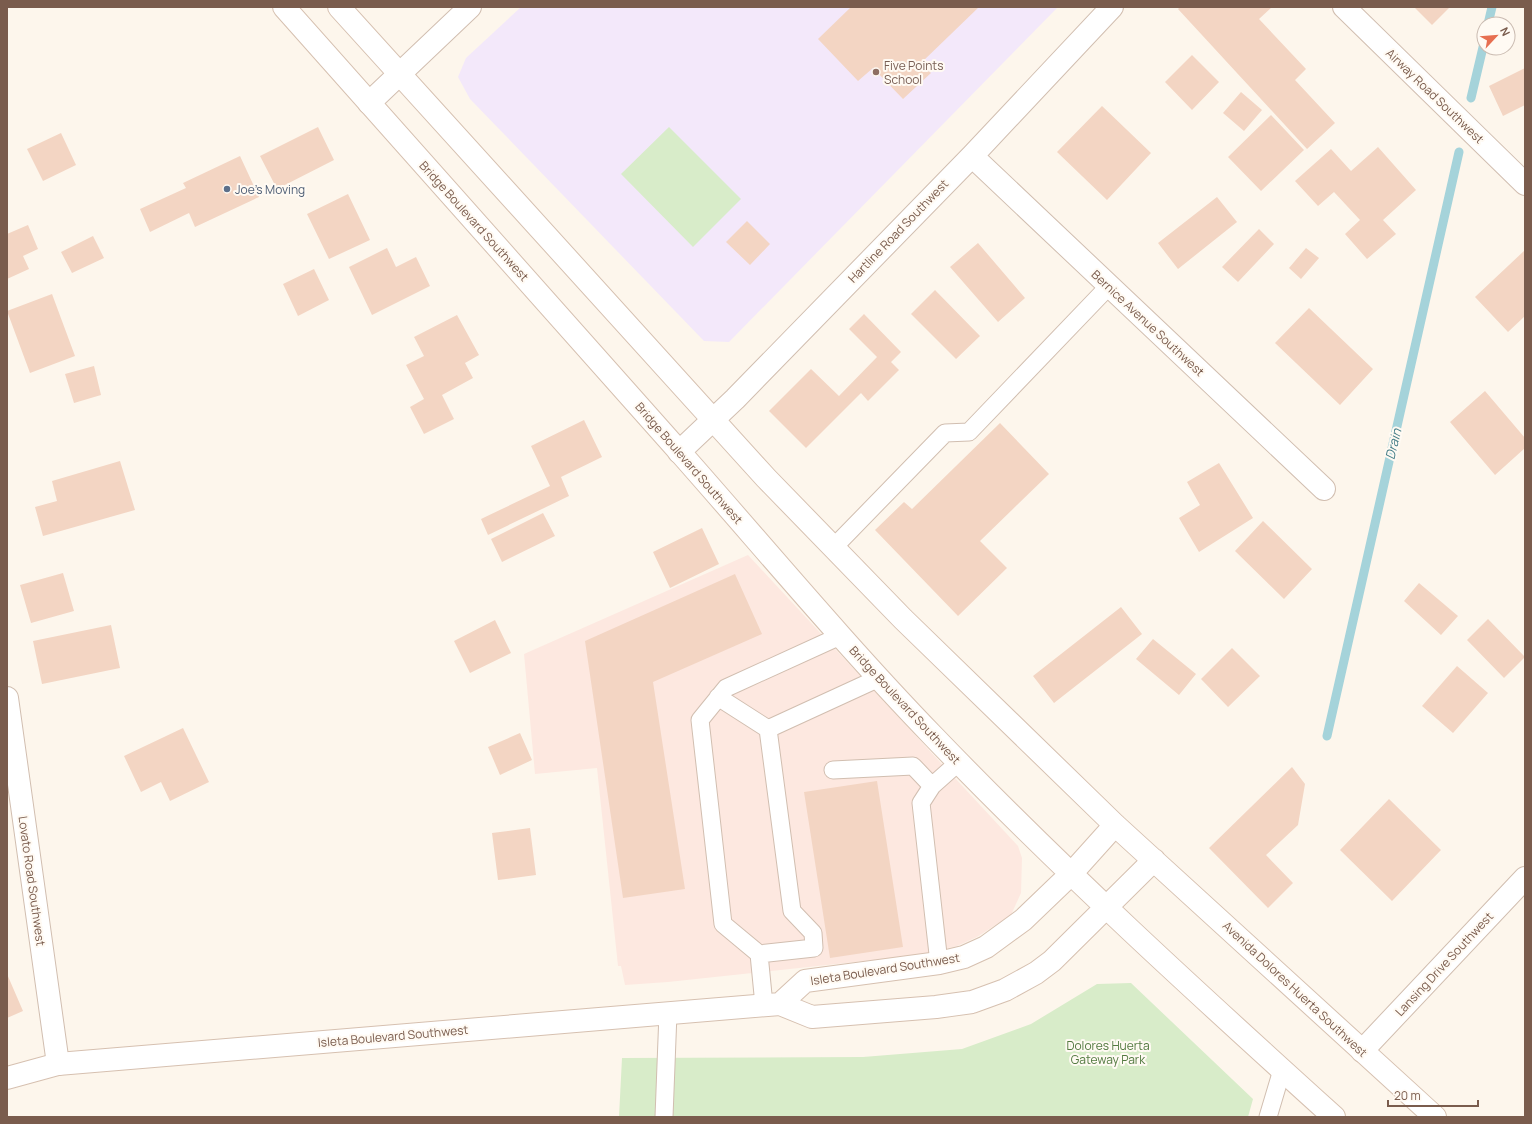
<svg xmlns="http://www.w3.org/2000/svg" width="1532" height="1124" font-family="Manrope,sans-serif">
  <style>
    .commercial { fill: #fde8e0 }
    .education { fill: #f3e8fa }
    .green { fill: #d8ecc9 }
    .lines { fill: none; stroke-linecap: round; stroke-linejoin: round }
    .stream { stroke: #a5d3da; stroke-width: 9 }
    .building { fill: #f3d5c3 }
    .lane-casing { stroke: #d1beb0; stroke-width: 19 }
    .street-casing { stroke: #d1beb0; stroke-width: 24 }
    .secondary-casing { stroke: #d6c0b0; stroke-width: 24 }
    .lane { stroke: #fff; stroke-width: 17 }
    .street { stroke: #fff; stroke-width: 22 }
    .secondary { stroke: #fff; stroke-width: 22 }
    .education-dot { fill: #8d6e63; stroke: #fffaf3; stroke-width: 1.5 }
    .service-dot { fill: #5c6f8a; stroke: #fffaf3; stroke-width: 1.5 }
    .labels { text-anchor: middle; dominant-baseline: central; stroke-width: 4; stroke-linejoin: round; paint-order: stroke }
    .education-label { font-size: 12px; fill: #785e54; stroke: #fffaf3; text-anchor: start }
    .street-label { font-size: 12px; fill: #7a5c4d; stroke: #fffaf3 }
    .service-label { font-size: 12px; fill: #4e5e75; stroke: #fffaf3; text-anchor: start }
    .park-label { font-size: 12px; fill: #537a41; stroke: #fffaf3 }
    .water-label { font-size: 13px; font-style: italic; fill: #437c86; stroke: #fffaf3 }
  </style>
  <rect width="100%" height="100%" fill="#fdf6ec"/>
  <path class="commercial" d="M748 555 1018 846 1022 858 1021 893 1011 915 977 937 957 946 920 955 668 982 625 985 621 966H618L597 768 535 774 524 654Z"/>
  <path class="education" d="M521 7H1058L729 342 704 341 470 99 458 77 466 58Z"/>
  <path class="green" d="M669 127 741 199 693 247 621 174Z
    M1131 983 1253 1099 1248 1117H619L622 1058 863 1057 962 1049 1031 1024 1097 984Z"/>
  <g class="lines">
    <path class="stream" d="M1488 24 1492 7
      M1471 98 1484 43
      M1327 736 1459 152"/>
  </g>
  <path class="building" d="M851 7H979L921 63 931 73 903 99 873 68 858 81 818 39Z
    M1180 7H1272L1259 19 1306 69 1295 80 1335 123 1307 149 1178 9Z
    M1414 7H1450L1432 25Z
    M1192 55 1219 82 1192 110 1165 82Z
    M1525 68V105L1503 116 1489 86Z
    M1241 92 1262 110 1244 131 1223 113Z
    M1102 106 1151 153 1107 200 1057 152Z
    M1271 115 1304 150 1261 191 1228 157Z
    M318 127 334 160 277 189 260 156Z
    M61 133 76 165 43 181 27 149Z
    M1378 147 1416 190 1383 220 1396 234 1367 259 1345 234 1360 220 1334 192 1318 206 1295 181 1331 149 1351 171Z
    M240 156 259 197 195 227 189 213 150 232 140 209 186 188 183 183Z
    M348 194 370 240 329 259 307 214Z
    M1217 197 1237 222 1178 269 1158 243Z
    M747 221 770 244 750 265 726 242Z
    M28 225 38 249 23 256 29 269 7 279V234Z
    M1259 229 1274 244 1238 282 1222 267Z
    M93 236 104 258 72 273 61 252Z
    M978 243 1025 298 998 322 950 267Z
    M387 248 396 267 416 257 430 286 372 315 349 267Z
    M1306 248 1319 258 1301 279 1289 268Z
    M1525 250V316L1508 332 1475 297Z
    M314 269 329 300 298 316 283 284Z
    M935 290 980 336 956 359 911 314Z
    M52 294 75 356 30 373 7 311Z
    M1309 308 1373 369 1340 405 1275 343Z
    M864 314 901 352 891 362 899 370 868 401 861 393 806 448 769 411 811 369 839 396 877 357 849 329Z
    M457 315 479 355 465 363 473 378 442 395 454 419 424 434 410 407 424 399 406 365 424 356 414 337Z
    M94 366 101 395 74 403 65 374Z
    M1485 391 1525 438V448L1495 475 1450 422Z
    M584 420 602 457 561 477 569 496 488 535 481 519 550 486 531 446Z
    M1000 423 1049 474 980 541 1007 568 958 616 875 530 904 502 912 509Z
    M120 461 135 510 43 536 35 507 57 501 52 481Z
    M1219 463 1253 518 1199 552 1179 518 1200 505 1187 482Z
    M543 513 555 536 502 562 491 539Z
    M1263 521 1312 569 1284 599 1235 551Z
    M702 528 719 564 670 588 653 552Z
    M63 573 74 611 31 623 20 585Z
    M735 574 762 634 653 682 685 889 623 898 585 641Z
    M1419 583 1458 616 1441 635 1404 601Z
    M1121 607 1142 634 1054 703 1033 676Z
    M1488 619 1525 657 1504 678 1467 640Z
    M495 620 511 653 470 673 454 641Z
    M111 625 120 668 42 684 33 641Z
    M1153 639 1196 674 1179 695 1136 659Z
    M1232 648 1260 676 1228 707 1201 679Z
    M1457 666 1488 693 1453 733 1422 706Z
    M183 728 209 782 170 801 161 782 141 792 124 756Z
    M520 733 532 760 500 775 488 747Z
    M1292 767 1305 784 1298 825 1266 855 1293 883 1268 908 1209 848Z
    M877 781 903 947 830 958 804 792Z
    M1389 799 1441 850 1392 901 1340 850Z
    M530 828 536 875 498 880 492 833Z
    M7 974 23 1011 7 1018Z"/>
  <g class="lines">
    <g class="lane-casing">
      <path id="lane" d="M834 547 945 433 969 432 1109 286
        M718 697 768 729
        M833 770 913 766 932 786 959 762
        M932 786 921 803 939 963
        M759 954 814 948 813 933 792 911 768 729 879 678
        M764 1005 759 954 723 924 700 720 726 688 840 636
        M664 1117 668 1013
        M1268 1117 1282 1070"/>
    </g>
    <g class="street-casing">
      <path id="street" d="M1344 7 1525 184
        M369 103 470 7
        M972 156 1324 489
        M679 452 735 399 972 156 1112 7
        M7 698 58 1064
        M1362 1051 1525 878"/>
    </g>
    <g class="secondary-casing">
      <path id="secondary" d="M284 7C415 155 546 302 677 449 762 545 844 644 933 736 1061 869 1197 993 1334 1117
        M339 7 766 478 903 619 1115 825 1435 1117
        M780 1004 805 981 939 963 964 957 986 947 1023 920 1071 874 1115 825
        M7 1078 58 1064 780 1004 812 1017 936 1007 972 1002 1005 990 1036 973 1052 961 1154 860"/>
    </g>
    <use href="#lane" class="lane"/>
    <use href="#street" class="street"/>
    <use href="#secondary" class="secondary"/>
  </g>
  <circle class="education-dot" cx="876" cy="72" r="4"/>
  <circle class="service-dot" cx="227" cy="189" r="4"/>
  <g class="labels">
    <g class="education-label">
      <text x="884" y="65">Five Points<tspan x="884" dy="14">School</tspan></text>
    </g>
    <g class="street-label">
      <text transform="translate(1435 96) rotate(44)">Airway Road Southwest</text>
      <text transform="translate(474 221) rotate(48)">Bridge Boulevard Southwest</text>
      <text transform="translate(898 231) rotate(-46)">Hartline Road Southwest</text>
      <text transform="translate(1148 323) rotate(43)">Bernice Avenue Southwest</text>
      <text transform="translate(689 463) rotate(49)">Bridge Boulevard Southwest</text>
      <text transform="translate(905 705) rotate(47)">Bridge Boulevard Southwest</text>
      <text transform="translate(32 881) rotate(82)">Lovato Road Southwest</text>
      <text transform="translate(1444 964) rotate(-47)">Lansing Drive Southwest</text>
      <text transform="translate(885 969) rotate(-9)">Isleta Boulevard Southwest</text>
      <text transform="translate(1295 989) rotate(43)">Avenida Dolores Huerta Southwest</text>
      <text transform="translate(393 1036) rotate(-5)">Isleta Boulevard Southwest</text>
    </g>
    <g class="service-label">
      <text x="235" y="189">Joe's Moving</text>
    </g>
    <g class="park-label">
      <text x="1108" y="1045">Dolores Huerta<tspan x="1108" dy="14">Gateway Park</tspan></text>
    </g>
    <g class="water-label">
      <text transform="translate(1393 444) rotate(-77)">Drain</text>
    </g>
  </g>
  <rect width="1532" height="1124" fill="none" stroke="#7a5c4d" stroke-width="16"/>
  <g transform="translate(1496 36) rotate(64)"><circle r="19" fill="#fffaf3" stroke="#cabbb1"/>
  <path d="M0-3L7 15L0 10L-7 15Z" fill="#e76f51"/>
  <text y="-6" font-size="11" font-weight="bold" text-anchor="middle" fill="#7a5c4d">N</text>
  </g>
  <path d="M1388 1100v6h90v-6" fill="none" stroke="#7a5c4d" stroke-width="2"/>
  <text x="1394" y="1100" font-size="12" fill="#7a5c4d" stroke="#fffaf3" stroke-width="3" paint-order="stroke">20 m</text>
</svg>
